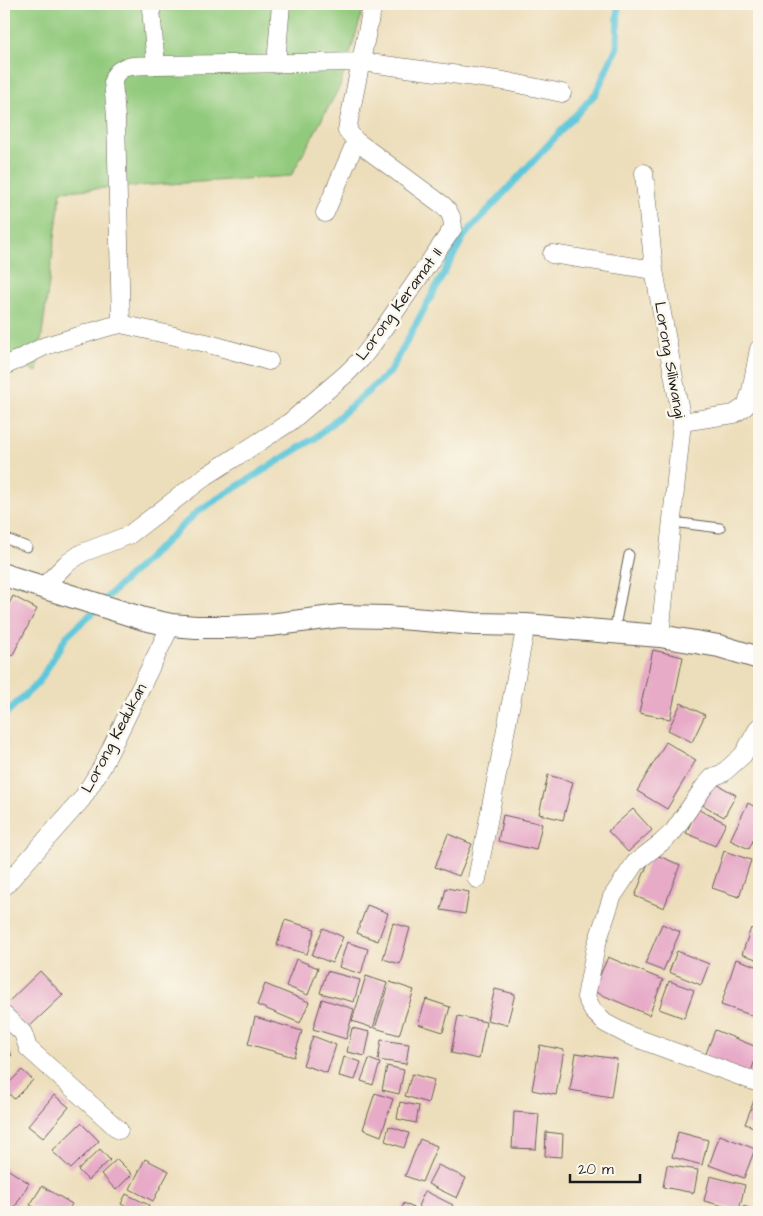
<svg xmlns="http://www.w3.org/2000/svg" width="763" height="1216" font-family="'Architects Daughter',sans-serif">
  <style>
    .green { fill: #92ca7d; stroke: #57734c }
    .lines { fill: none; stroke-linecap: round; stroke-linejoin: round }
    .stream { stroke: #5ec7da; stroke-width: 7 }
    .building { fill: #e7abc8 }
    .service-casing { stroke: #656054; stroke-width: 11 }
    .minor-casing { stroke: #656054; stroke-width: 19 }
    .tertiary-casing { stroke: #656054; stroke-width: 24 }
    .service { stroke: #fff; stroke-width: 9 }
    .minor { stroke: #fff; stroke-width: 18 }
    .tertiary { stroke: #fff; stroke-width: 22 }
    .labels { text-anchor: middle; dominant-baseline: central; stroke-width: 5; stroke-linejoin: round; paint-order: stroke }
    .street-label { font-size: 16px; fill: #1c1c1c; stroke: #fbf7ec }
  </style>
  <rect width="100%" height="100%" fill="#fbf7ec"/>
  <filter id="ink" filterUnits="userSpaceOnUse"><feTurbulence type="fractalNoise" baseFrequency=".02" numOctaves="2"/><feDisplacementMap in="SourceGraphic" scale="10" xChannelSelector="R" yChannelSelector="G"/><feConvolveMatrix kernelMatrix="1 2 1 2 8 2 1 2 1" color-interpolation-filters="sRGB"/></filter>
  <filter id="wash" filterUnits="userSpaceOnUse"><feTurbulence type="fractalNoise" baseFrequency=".0096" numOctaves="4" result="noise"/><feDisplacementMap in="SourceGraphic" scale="20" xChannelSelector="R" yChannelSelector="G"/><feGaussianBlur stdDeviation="1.12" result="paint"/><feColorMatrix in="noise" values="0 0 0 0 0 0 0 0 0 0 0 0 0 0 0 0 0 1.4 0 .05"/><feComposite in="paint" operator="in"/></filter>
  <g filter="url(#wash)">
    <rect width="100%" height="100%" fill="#eddebb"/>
    <path class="green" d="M4 4H365L340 86 291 176 61 191 37 372 4 359Z"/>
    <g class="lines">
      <path class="stream" d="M103 601 198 511 315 438 390 372 464 236 596 93 617 47 618 4
        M4 715 39 682 66 637 96 609"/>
    </g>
    <g id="blocks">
      <path class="building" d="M13 596 37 609 12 656 4 651V614Z
        M653 650 683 657 670 719 639 713Z
        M681 703 705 715 692 742 668 730Z
        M666 742 696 760 667 809 637 791Z
        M548 775 573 782 563 820 539 814Z
        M713 782 736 795 724 817 701 804Z
        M748 803 759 809V828L749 849 730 840Z
        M633 809 652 830 628 852 608 831Z
        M697 809 726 823 715 846 686 833Z
        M503 815 542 824 536 850 498 841Z
        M448 834 472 844 459 876 435 867Z
        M724 851 751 860 739 897 712 888Z
        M652 853 680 865 664 908 635 896Z
        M446 888 469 892 465 914 441 910Z
        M367 905 388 913 378 941 357 933Z
        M285 920 315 929 307 954 277 945Z
        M393 923 410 928 400 964 383 959Z
        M662 924 680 932 663 971 645 964Z
        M323 928 343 937 332 963 312 955Z
        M751 928 759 931V960L742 954Z
        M347 942 368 949 361 974 339 967Z
        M677 951 709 964 701 985 669 972Z
        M608 957 663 980 649 1015 593 991Z
        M296 959 318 968 308 995 286 986Z
        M736 959 759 967V1012L757 1017 721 1005Z
        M40 971 63 995 28 1028 5 1005Z
        M327 971 360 980 354 1002 320 993Z
        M366 976 387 983 373 1028 352 1021Z
        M669 981 694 990 684 1018 659 1009Z
        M390 982 414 990 399 1035 375 1028Z
        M265 984 309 1002 300 1023 257 1005Z
        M495 989 515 994 507 1025 487 1020Z
        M322 999 354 1009 346 1039 313 1029Z
        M426 999 450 1007 443 1032 418 1024Z
        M458 1016 486 1022 479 1059 451 1053Z
        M255 1017 302 1031 294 1057 248 1044Z
        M352 1028 370 1032 365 1056 347 1052Z
        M715 1030 759 1048 750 1075 705 1056Z
        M313 1036 336 1045 327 1073 303 1065Z
        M381 1040 409 1044 406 1064 378 1060Z
        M540 1045 564 1050 556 1095 532 1090Z
        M4 1046 12 1055 4 1063Z
        M576 1053 617 1059 611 1097 570 1090Z
        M344 1057 361 1062 355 1080 339 1076Z
        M369 1059 380 1063 373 1085 361 1081Z
        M387 1066 404 1070 399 1094 382 1090Z
        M22 1070 33 1080 14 1099 4 1088Z
        M412 1074 434 1080 428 1103 405 1096Z
        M759 1087V1129L745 1124Z
        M375 1093 393 1099 381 1136 363 1129Z
        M54 1095 69 1107 43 1138 28 1126Z
        M400 1102 419 1106 416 1123 397 1119Z
        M514 1112 539 1114 536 1149 512 1148Z
        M81 1123 99 1141 71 1169 52 1151Z
        M389 1126 409 1133 404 1148 385 1141Z
        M546 1132 563 1134 562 1157 545 1156Z
        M678 1132 708 1140 702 1165 672 1157Z
        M720 1135 755 1149 744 1178 709 1165Z
        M420 1139 437 1146 422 1182 405 1176Z
        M100 1149 110 1160 88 1180 78 1170Z
        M117 1159 132 1174 116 1190 101 1174Z
        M145 1159 169 1171 153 1201 130 1189Z
        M438 1165 466 1178 457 1198 428 1184Z
        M667 1165 698 1170 694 1193 663 1187Z
        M4 1167 29 1183 12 1212H7L4 1211Z
        M710 1176 745 1185 739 1210 704 1201Z
        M42 1186 72 1204 67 1212H43L30 1205Z
        M425 1191 453 1205 449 1212H429L418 1206Z
        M126 1194 149 1205 146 1212H137L121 1204Z
        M404 1203 421 1212H400Z
        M743 1206 759 1211V1212H741Z"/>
    </g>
  </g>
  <g filter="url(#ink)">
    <use href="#blocks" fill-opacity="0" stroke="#656054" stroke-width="1"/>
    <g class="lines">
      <g class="service-casing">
        <path id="service" d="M672 522 720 528
          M4 538 27 547
          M614 632 629 555"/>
      </g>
      <g class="minor-casing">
        <path id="minor" d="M151 9 156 65
          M276 64 281 4
          M644 173 654 270 682 422 660 636
          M325 213 356 141
          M552 254 654 270
          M121 324 116 117 113 81C117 62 140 66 156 65L362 62 504 81 562 93
          M4 366 17 360 45 346 108 327 121 324 206 343 269 361
          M682 422 734 414 746 406 751 391 759 349
          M43 587 66 564 82 553 129 535 206 476 290 422 346 374 361 359 372 345 453 228C453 219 451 213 444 206L356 141 347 130 370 17 374 4
          M759 727 743 755 723 773 713 777 704 787 673 832 662 842 635 863 612 897 596 946 586 997 593 1011 605 1023 628 1035 759 1083
          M477 879 526 625
          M4 887 82 799 102 767 171 625
          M4 1015 23 1033 28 1048 119 1130"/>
      </g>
      <g class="tertiary-casing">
        <path id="tertiary" d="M4 575 144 619 171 625 196 627H227L270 625 340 616 387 617 475 624 526 625 660 636 719 646 759 658"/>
      </g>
      <use href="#service" class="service"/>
      <use href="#minor" class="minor"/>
      <use href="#tertiary" class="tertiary"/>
    </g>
  </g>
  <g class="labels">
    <g class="street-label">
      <text transform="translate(399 304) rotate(-54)">Lorong Keramat II</text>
      <text transform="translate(670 360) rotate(80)">Lorong Siliwangi</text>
      <text transform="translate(114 738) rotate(-62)">Lorong Kedukan</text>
    </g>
  </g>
  <rect width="763" height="1216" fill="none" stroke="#fbf7ec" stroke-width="20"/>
  <path d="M570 1174v8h70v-8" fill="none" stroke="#1c1c1c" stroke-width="2.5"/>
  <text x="578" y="1174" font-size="15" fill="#1c1c1c" stroke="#fbf7ec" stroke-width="4" paint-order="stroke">20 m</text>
</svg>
